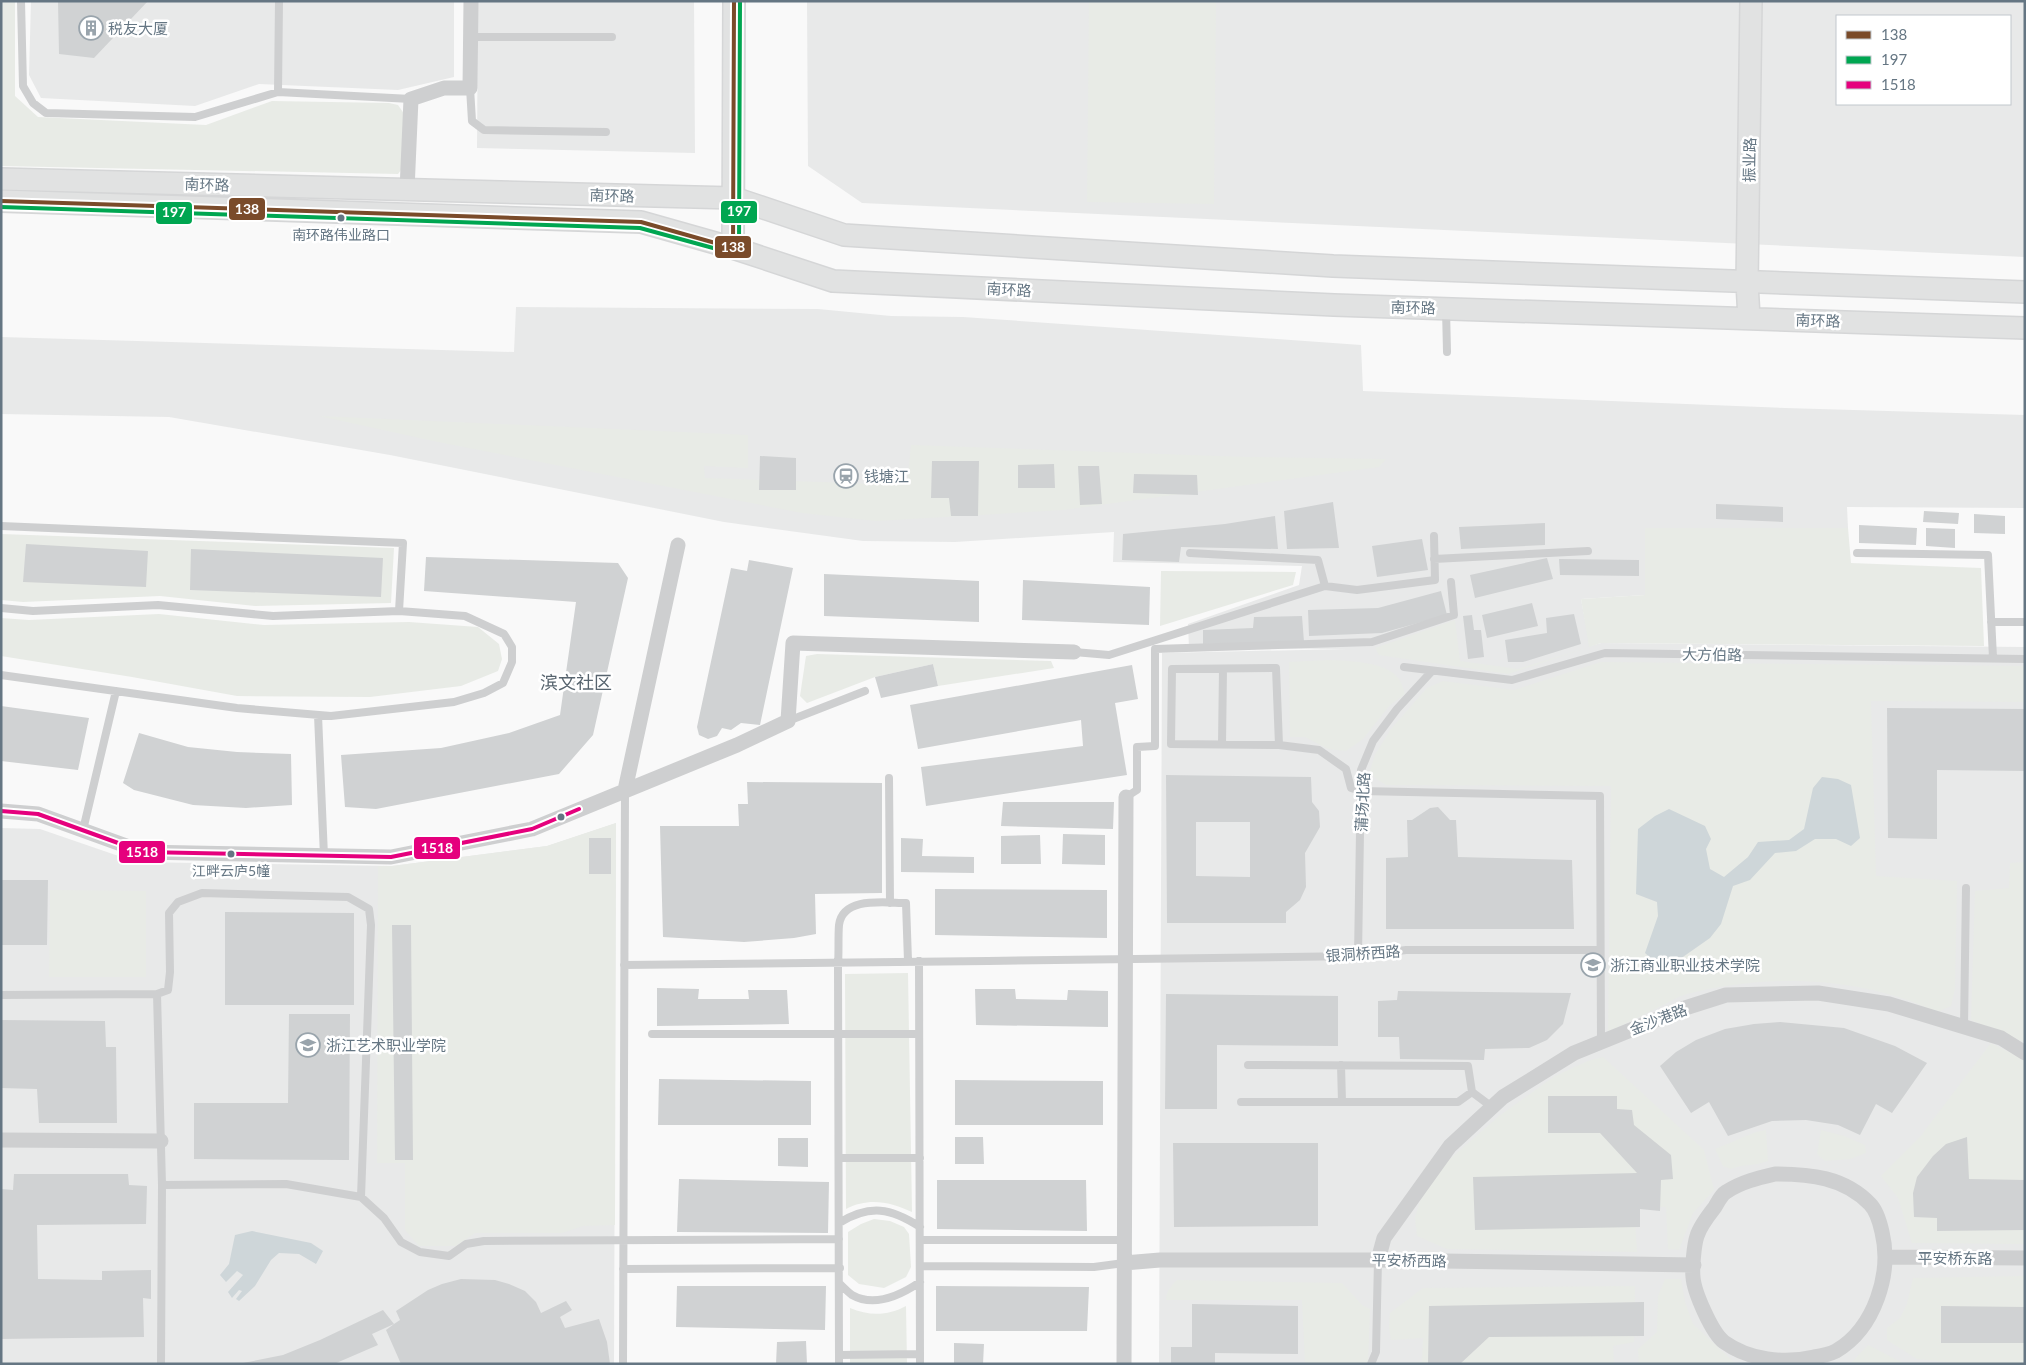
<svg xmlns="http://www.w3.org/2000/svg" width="2026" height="1365" font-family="Lato,'Noto Sans SC',sans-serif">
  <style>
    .built { fill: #e8e9e9; fill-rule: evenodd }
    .green { fill: #e8ebe6 }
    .water { fill: #ced6d9 }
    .building { fill: #d0d2d3; fill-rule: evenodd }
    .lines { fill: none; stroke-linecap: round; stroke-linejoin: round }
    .secondary-casing { stroke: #d5d6d7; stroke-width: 24 }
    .lane { stroke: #cecfd0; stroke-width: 8 }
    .street { stroke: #cecfd0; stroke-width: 15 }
    .secondary { stroke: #e1e2e2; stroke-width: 21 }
    .bus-1-casing { stroke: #fff; stroke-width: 8 }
    .bus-2-casing { stroke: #fff; stroke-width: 8 }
    .bus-3-casing { stroke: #fff; stroke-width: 8 }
    .bus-1 { stroke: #7a4b2a; stroke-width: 4 }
    .bus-2 { stroke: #00a651; stroke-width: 4 }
    .bus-3 { stroke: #e5007d; stroke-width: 4 }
    .bus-dot { fill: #657683; stroke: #fff; stroke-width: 2 }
    .labels { text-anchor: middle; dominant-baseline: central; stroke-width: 5; stroke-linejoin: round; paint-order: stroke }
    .bus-label { font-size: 14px; fill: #657683; stroke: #fff }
    .poi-label { font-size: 15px; fill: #657683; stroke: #fff; text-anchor: start }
    .street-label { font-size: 15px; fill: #657683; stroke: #fff }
    .quarter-label { font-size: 18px; fill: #57646e; stroke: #fff }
    .line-badge { stroke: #fff; stroke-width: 2 }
    .badge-label { font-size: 14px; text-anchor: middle; font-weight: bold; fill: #fff }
  </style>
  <rect width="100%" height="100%" fill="#f9f9f9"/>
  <path class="built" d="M31 1H454V77L398 90 259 84 195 106 41 98 29 75Z
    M478 1H694L695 153 477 148Z
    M807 1H2025V257L862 203 808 166ZM1837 16H2010V104H1837Z
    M516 307 818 309 891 316 963 317 1361 345 1363 391 1785 408 2025 415V508L1847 507 1848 528H1645V595L1581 599 1590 646 1601 643 2025 647V1364H1159L1162 653 1347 649 1189 648 1188 624 1299 585 1302 566 1113 562 1114 532 955 542 863 541 724 522 390 455 169 417 1 414V337L514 352Z
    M616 823 614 1364H1V828L40 829 136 862 392 866 547 846Z"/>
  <path class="green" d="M1 1H15V96L38 117 206 125 272 101 389 103 398 105 407 118 405 165 398 174 1 166Z
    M1089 1H1216L1214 204 1087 202Z
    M319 416 748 435V468L704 466 705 478 907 485 911 445 1246 457 1386 459 1379 467 1063 510 876 521 802 513 438 442Z
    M1645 528H1848L1851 563 1981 568 1984 646 1601 643 1508 674 1379 655 1375 648 1455 620 1460 661 1518 669 1589 647 1581 599 1645 595Z
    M1 534 394 548 391 603 255 606 160 596 23 602 1 600Z
    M1161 571 1296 572 1293 585 1160 626Z
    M159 614 264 625 409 622 478 627 499 644 502 659 498 671 461 686 370 697 237 696 132 677 1 656V618L29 620Z
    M817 654 1051 661 1054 668 938 686 933 664 875 677 807 703 800 696 806 656Z
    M1328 660C1348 661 1386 661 1399 679 1402 683 1403 689 1405 694L1390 705 1363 739 1346 751 1328 749 1305 737H1290L1289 662Z
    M1601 662 2025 666V702L1871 701 1876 876 1957 881 1955 989 1951 1006 1937 1012C1861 976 1769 973 1687 994 1679 996 1671 1001 1663 1005 1645 1014 1627 1023 1608 1032L1611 786 1386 785 1375 778 1370 771 1375 755 1391 729 1427 688 1443 681 1514 690Z
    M616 823 615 1225 583 1226 562 1233H475L456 1246H419L405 1230V1163H377L378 866H392L547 846Z
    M2025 862V1043L1971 1020 1975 891 2009 888 2010 863Z
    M50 890 146 891V977H49Z
    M908 973 912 1212C890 1202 869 1197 846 1209L845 974Z
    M1991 1043 2025 1060V1244L1912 1243 1898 1198 1881 1176 1920 1137Z
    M1603 1057 1704 1150 1714 1190 1693 1213 1679 1250 1668 1249 1666 1207 1634 1206 1637 1252 1447 1249 1417 1236 1415 1218 1420 1201 1441 1167 1499 1116 1555 1076 1588 1061Z
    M1766 1130 1768 1161C1756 1166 1743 1164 1731 1169L1723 1166 1715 1149 1756 1132Z
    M1821 1130 1844 1136 1865 1145 1866 1153 1850 1159 1825 1161 1817 1154Z
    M874 1219 890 1221 904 1227 909 1234 911 1267 906 1277 884 1288 859 1284 848 1275V1232L861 1224Z
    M2025 1276V1364H1966L1917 1359 1887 1340V1328L1900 1318 1907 1304 1913 1278Z
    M1665 1279H1681L1685 1302 1693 1324 1736 1364H1639L1638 1349 1657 1332 1658 1296Z
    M1177 1280 1342 1283 1362 1305 1370 1309 1368 1364H1305L1302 1300H1166C1166 1292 1171 1286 1177 1280Z
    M1635 1286 1634 1342 1613 1346 1614 1364H1392L1422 1362 1423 1338 1391 1340 1389 1327 1390 1313 1423 1288Z
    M906 1306 907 1364H850V1308C869 1316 888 1316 906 1306Z
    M1868 1345 1905 1364H1850Z"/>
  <path class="water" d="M1822 777 1838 779 1851 785 1860 838 1851 846 1836 839H1815L1796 851 1775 853 1750 880 1733 886 1721 924 1710 938 1680 959 1655 962 1645 953 1658 916 1657 902 1636 894 1638 829 1655 816 1669 809 1705 826 1711 839 1706 849 1710 869 1724 877 1748 857 1758 842 1789 840 1804 829 1813 788Z
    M252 1231 311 1243 323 1251 316 1264 299 1254 279 1253 271 1260 255 1286 239 1301 236 1299 242 1291 239 1290 232 1298 228 1292 243 1275 237 1271 226 1282 220 1275 229 1264 235 1235Z"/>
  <path class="building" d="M58 1H148L94 58 59 54Z
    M760 456 796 458V490H759Z
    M932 461H979L978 516H951L949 498H931Z
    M1054 464 1055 488H1018V465Z
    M1078 466H1099L1102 504 1080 505Z
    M1134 474 1197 475 1198 495 1133 493Z
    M1333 502 1339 548 1287 549 1284 511Z
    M1716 504 1783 507V522L1716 519Z
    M1924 511 1959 513 1958 524 1923 522Z
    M1974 514 2005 516V534L1974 533Z
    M1275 516 1278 549 1181 547 1179 562 1122 560 1123 534 1225 524Z
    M1545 523V545L1461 549 1459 527Z
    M1859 525 1917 528 1916 545 1859 543Z
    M1926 528 1955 529V548L1926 546Z
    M1422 539 1428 570 1377 577 1372 546Z
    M26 544 148 551 146 587 23 582Z
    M191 549 383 558 381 597 190 590Z
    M426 557 618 563 628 578 593 735 559 774 376 809 345 807 341 755 441 748 509 733 560 715 576 602 424 591Z
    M1547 558 1553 579 1475 598 1470 575Z
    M1559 559 1639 560V576L1560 575Z
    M749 560 793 568 760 725 741 723 731 730 722 728 717 736 708 739 699 735 697 727 731 568 747 571Z
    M824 574 979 581V622L824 616Z
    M1023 580 1150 587 1149 625 1022 620Z
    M1441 591 1447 615 1382 633 1309 636 1308 610 1378 608Z
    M1532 603 1538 626 1487 638 1482 615Z
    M1574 614 1581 644 1523 662H1508L1505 640 1547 633 1546 618Z
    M1472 615 1474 630H1481L1484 657 1468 659 1463 616Z
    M1302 616 1304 642 1203 644V630L1253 628 1254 617Z
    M933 664 938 686 881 698 875 677Z
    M1132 665 1138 699 1115 703 1127 775 926 806 921 767 1083 746 1081 720 918 749 910 705Z
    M1 706 89 718 78 770 1 761Z
    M1887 708 2025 709V771L1937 770V839L1888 838Z
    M139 733 188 747 237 752 291 754 292 805 246 808 193 805 134 790 123 783Z
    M1166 775 1311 777 1312 802 1319 811 1320 827 1305 853 1306 887 1300 900 1286 912V923H1167ZM1196 822H1250V877L1196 876Z
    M747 782 882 783V893L815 894 816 934 794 938 744 942 663 937 660 826H739L738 804H748Z
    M1003 802H1114L1113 829 1001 826Z
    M1438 807 1450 820H1456L1458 857 1572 860 1574 929H1386V858L1408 857 1407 820H1412L1430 808Z
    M1063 834 1105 835V865L1062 864Z
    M1040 835 1041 864H1001V836Z
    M589 838H611V874H589Z
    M901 838 923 839 922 856 974 857V873L901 872Z
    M1 880H48L47 945H1Z
    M935 889 1107 890V938L935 935Z
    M225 912 354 913V1005H225Z
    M392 925H411L413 1160H395Z
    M657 988 699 989 698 999H749L748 990H787L789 1024 657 1026Z
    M975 989H1015L1016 999 1067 1000 1068 990 1108 991V1027L976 1025Z
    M1398 991 1571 993 1563 1024 1547 1040 1529 1048 1485 1049 1484 1060 1400 1059 1399 1037H1378V1001L1397 1000Z
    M1166 994 1338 996V1046L1217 1045V1109H1165Z
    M289 1014H350L349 1160 194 1159V1103H288Z
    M1 1020 105 1021 106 1047H116L117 1123H39L37 1089 1 1088Z
    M1780 1022 1844 1028 1895 1046 1927 1063 1892 1113 1876 1104 1860 1135 1838 1125 1806 1120 1772 1121 1728 1136 1709 1102 1691 1113 1660 1066 1676 1052 1696 1040 1725 1029 1754 1024Z
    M659 1079 811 1081V1125H658Z
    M955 1080 1103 1081V1125H955Z
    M1548 1096H1617V1109L1632 1110 1634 1125 1671 1155 1673 1179 1661 1180 1660 1211 1640 1209V1227L1475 1230 1473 1177 1637 1173 1600 1133H1548Z
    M955 1137H983L984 1164H955Z
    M1967 1137 1969 1179 2025 1180V1230L1937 1231V1218L1914 1217 1913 1193 1917 1177 1933 1156 1946 1144Z
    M778 1138H808V1167L778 1166Z
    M1173 1143H1318V1226L1174 1227Z
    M14 1174H128L129 1185 147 1186 146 1224 37 1225 38 1279 102 1280V1271L151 1270V1299L143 1298 144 1337 1 1339V1189L13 1190Z
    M679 1179 829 1182 828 1233 677 1232Z
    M937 1180H1086L1087 1231 937 1229Z
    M461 1279 495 1280 509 1284 525 1291 536 1302 541 1313 566 1301 572 1310 560 1317 565 1328 599 1319 607 1342 610 1364H401L386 1330 394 1324 372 1334 378 1345 334 1364H238L283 1355 320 1340 383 1310 394 1324 400 1320 396 1311 428 1290 442 1284Z
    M677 1286H826L825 1330 676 1327Z
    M936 1286 1089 1287 1087 1331H936Z
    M1644 1302V1336L1489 1337 1460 1364H1428L1429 1306Z
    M1192 1304 1298 1306V1354L1215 1353V1364H1171V1347H1192Z
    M1941 1306 2025 1307V1343H1941Z
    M806 1341 807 1364H776L777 1342Z
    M954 1343 984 1344 983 1364H954Z"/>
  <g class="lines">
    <g class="secondary-casing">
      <path id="secondary" d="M1 179 734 198 844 235 1333 266 2025 292
        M1 201 641 222 733 248 833 281 1334 305 2025 328
        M733 248 734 1
        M1749 318 1747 283 1751 1"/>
    </g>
    <path class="lane" d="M21 1 23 86 33 103 46 113 195 117 278 92 411 99
      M470 37H612
      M470 88 472 121 484 130 606 132
      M278 92 279 1
      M1446 309 1447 352
      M1 526 403 543 399 611
      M1190 553 1318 560 1325 586
      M1857 553 1988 555 1993 658
      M1434 559 1588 551
      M1 608 33 611 158 605 273 616 399 611 465 616 504 634 512 647V662L503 683 484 693 454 702 331 716 237 708 1 675
      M1991 622H2025
      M1074 652 1109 655 1325 586 1357 590 1435 580 1434 536
      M1404 667 1512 680 1605 653 2025 659
      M318 715 324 856
      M788 721 865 691
      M1222 744 1223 669
      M1279 745 1276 668 1172 669 1171 744 1279 745 1319 750 1346 769 1351 788 1361 791 1600 796 1601 1042
      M889 778 890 903
      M1126 797 1137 790V747L1155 746V649L1372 642 1454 615 1451 582
      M83 830 116 691
      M1358 956 1361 770 1373 741 1397 709 1432 671
      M919 961 920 1364
      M624 965C869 964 1113 958 1358 956L1406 950H1599
      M157 994 162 1185 161 1364
      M1 995 157 994 168 990 170 972 169 913 178 902 202 893 348 897 369 909 371 925 361 1197
      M1964 1027 1966 888
      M652 1034H919
      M1248 1065 1468 1066 1472 1092 1492 1107
      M1341 1065 1342 1102
      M1241 1102H1458L1472 1092
      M839 1158H920
      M162 1185 286 1184 361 1197 384 1218 401 1242 420 1252 449 1256 466 1244 484 1241 839 1239
      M839 1223C870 1204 891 1208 920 1227
      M920 1240H1125
      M920 1266 1094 1267 1124 1263
      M623 1269 840 1268
      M840 1284C844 1288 848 1292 852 1295 875 1308 901 1295 920 1282
      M839 1355 920 1354
      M623 1364 625 790
      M839 1364 838 964C839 951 838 937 839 925 843 896 885 903 906 903L908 961
      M1371 1364 1376 1352 1378 1260"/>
    <path class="street" d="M407 190 411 99 444 88H470L471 1
      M625 790 678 545
      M1 811 38 814 143 852 391 857 532 829 737 745 788 721 793 643 1074 652
      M1 1140 161 1141
      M1775 1174C1810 1174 1844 1177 1870 1204 1876 1210 1880 1223 1882 1232 1892 1273 1875 1328 1836 1351 1830 1354 1821 1356 1814 1357 1784 1364 1749 1360 1724 1342 1712 1333 1694 1292 1693 1277 1692 1268 1694 1245 1697 1236 1700 1226 1708 1216 1715 1207 1718 1202 1721 1195 1726 1192 1741 1182 1758 1178 1775 1174Z
      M1885 1257 2025 1258
      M1378 1260 1384 1238 1450 1146 1503 1097 1574 1053 1685 1008 1726 995 1818 993 1889 1004 2001 1038 2025 1053
      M1124 1263 1160 1260H1378L1694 1265
      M1124 1364 1126 797"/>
    <use href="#secondary" class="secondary"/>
    <g class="bus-1-casing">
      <path id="bus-1" d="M1 201 641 222 733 248 734 1"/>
    </g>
    <g class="bus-2-casing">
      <path id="bus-2" d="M1 207 640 228 735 254 739 248 740 1"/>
    </g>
    <g class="bus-3-casing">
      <path id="bus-3" d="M1 811 38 814 143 852 391 857 532 829 579 809"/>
    </g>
    <use href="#bus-1" class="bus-1"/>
    <use href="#bus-2" class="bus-2"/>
    <use href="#bus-3" class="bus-3"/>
  </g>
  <defs>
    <g id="building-ring" transform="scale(1.25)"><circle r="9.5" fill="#fff" stroke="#99a4ac" stroke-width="1.5"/><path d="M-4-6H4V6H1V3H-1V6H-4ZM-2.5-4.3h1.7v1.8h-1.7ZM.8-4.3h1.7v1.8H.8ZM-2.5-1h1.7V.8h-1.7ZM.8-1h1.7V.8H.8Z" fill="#99a4ac"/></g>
    <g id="station-ring" transform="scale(1.25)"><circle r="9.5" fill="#fff" stroke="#99a4ac" stroke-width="1.5"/><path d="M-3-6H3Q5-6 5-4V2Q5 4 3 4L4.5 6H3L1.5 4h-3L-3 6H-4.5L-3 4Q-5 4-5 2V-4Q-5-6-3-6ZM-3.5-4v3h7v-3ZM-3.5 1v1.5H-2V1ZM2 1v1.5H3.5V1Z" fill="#99a4ac"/></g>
    <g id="university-ring" transform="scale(1.25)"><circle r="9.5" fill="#fff" stroke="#99a4ac" stroke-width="1.5"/><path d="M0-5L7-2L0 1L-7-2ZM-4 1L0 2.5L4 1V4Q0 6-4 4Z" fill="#99a4ac"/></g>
  </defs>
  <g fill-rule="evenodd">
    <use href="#building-ring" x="91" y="28"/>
    <use href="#station-ring" x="846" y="476"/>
    <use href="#university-ring" x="1593" y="965"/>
    <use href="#university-ring" x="308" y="1045"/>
  </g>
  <g class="bus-dot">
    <circle cx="341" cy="218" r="4.5"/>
    <circle cx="561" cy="817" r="4.5"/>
    <circle cx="231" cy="854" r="4.5"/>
  </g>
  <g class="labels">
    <g class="bus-label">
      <text x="341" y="234">南环路伟业路口</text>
      <text x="231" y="870">江畔云庐5幢</text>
    </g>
    <g class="poi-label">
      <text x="108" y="28">税友大厦</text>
      <text x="864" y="476">钱塘江</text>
      <text x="1610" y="965">浙江商业职业技术学院</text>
      <text x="326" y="1045">浙江艺术职业学院</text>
    </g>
    <g class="street-label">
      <text transform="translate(1749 160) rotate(-89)">振业路</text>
      <text transform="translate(207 184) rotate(2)">南环路</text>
      <text transform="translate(612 195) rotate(2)">南环路</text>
      <text transform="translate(1009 289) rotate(3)">南环路</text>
      <text transform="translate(1413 307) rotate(1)">南环路</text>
      <text transform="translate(1818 320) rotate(2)">南环路</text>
      <text transform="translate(1712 654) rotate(1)">大方伯路</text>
      <text transform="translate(1362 802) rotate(-87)">蒲场北路</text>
      <text transform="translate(1363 953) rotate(-4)">银洞桥西路</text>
      <text transform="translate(1658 1019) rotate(-21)">金沙港路</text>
      <text x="1955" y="1258">平安桥东路</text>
      <text transform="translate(1409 1260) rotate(1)">平安桥西路</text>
    </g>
    <g class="quarter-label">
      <text x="576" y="682">滨文社区</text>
    </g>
  </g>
  <g class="line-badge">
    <rect x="228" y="197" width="38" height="24" rx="5" fill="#7a4b2a"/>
    <rect x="720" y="200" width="38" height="24" rx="5" fill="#00a651"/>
    <rect x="155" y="201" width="38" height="24" rx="5" fill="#00a651"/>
    <rect x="714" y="235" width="38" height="24" rx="5" fill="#7a4b2a"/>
    <rect x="413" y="836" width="48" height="24" rx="5" fill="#e5007d"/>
    <rect x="118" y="840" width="48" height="24" rx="5" fill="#e5007d"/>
  </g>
  <g class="badge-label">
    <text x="247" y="214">138</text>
    <text x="739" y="216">197</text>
    <text x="174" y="217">197</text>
    <text x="733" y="252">138</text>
    <text x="437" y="853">1518</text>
    <text x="142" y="857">1518</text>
  </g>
  <rect width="2026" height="1365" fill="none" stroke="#657683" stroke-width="5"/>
  <rect x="1836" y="15" width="175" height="90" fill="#ffffff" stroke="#c1c8cd"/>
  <rect x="1846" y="31" width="25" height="8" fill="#7a4b2a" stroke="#c1c8cd"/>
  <text x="1881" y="40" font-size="15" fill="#657683">138</text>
  <rect x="1846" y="56" width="25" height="8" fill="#00a651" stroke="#c1c8cd"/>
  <text x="1881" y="65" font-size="15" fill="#657683">197</text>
  <rect x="1846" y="81" width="25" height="8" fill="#e5007d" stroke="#c1c8cd"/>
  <text x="1881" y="90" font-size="15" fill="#657683">1518</text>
</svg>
